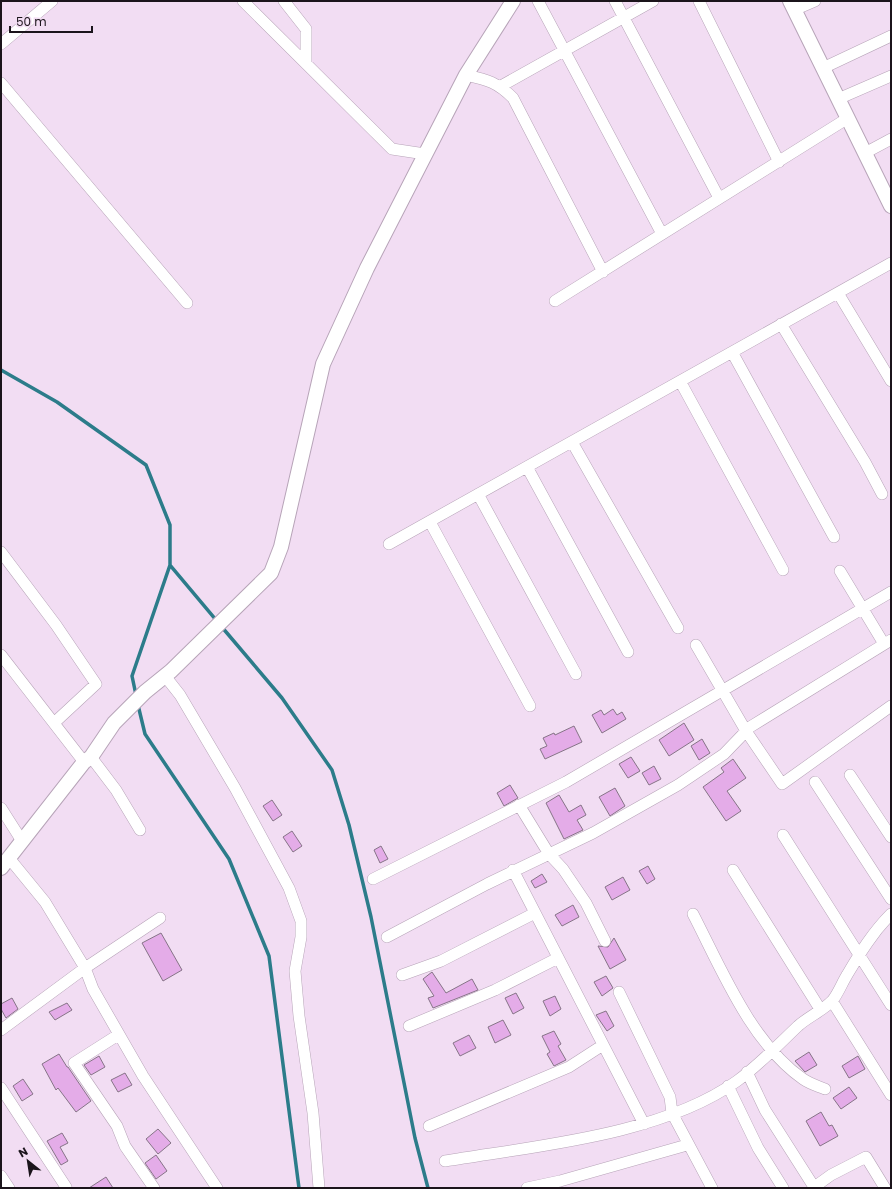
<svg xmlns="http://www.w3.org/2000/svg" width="892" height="1189" font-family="Poppins,sans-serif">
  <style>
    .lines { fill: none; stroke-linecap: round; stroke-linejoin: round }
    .stream { stroke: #2c7c8a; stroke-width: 3.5 }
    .building { fill: #e4ace8; stroke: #867487 }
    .minor-casing { stroke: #b7a4b8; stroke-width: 12 }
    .tertiary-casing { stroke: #b7a4b8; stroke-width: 16 }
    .minor { stroke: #fff; stroke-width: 11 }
    .tertiary { stroke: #fff; stroke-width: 14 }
  </style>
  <rect width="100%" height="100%" fill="#f2ddf3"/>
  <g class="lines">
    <path class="stream" d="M1 370 57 402 146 465 170 525V565L217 621
      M221 626 282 698 332 770 349 825 371 917 415 1138 428 1188
      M136 695 132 676 170 565
      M138 705 145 734 229 859 269 956 299 1188"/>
  </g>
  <path class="building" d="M613 709 617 715 622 712 626 719 602 733 592 715 601 710 604 715Z
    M684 723 694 740 669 756 659 740Z
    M574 726 582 742 545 759 540 749 547 746 543 738 554 733 555 735Z
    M702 739 710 753 699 760 691 746Z
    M631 757 640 771 628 778 619 764Z
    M733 759 746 778 727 791 741 811 726 821 703 787 724 772 721 768Z
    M654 766 661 779 649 785 642 773Z
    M510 785 518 798 504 806 497 793Z
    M615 788 625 806 610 816 599 797Z
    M559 795 569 812 581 805 586 815 577 820 583 830 564 839 546 803Z
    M272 800 282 815 273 821 263 806Z
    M292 831 302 846 293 852 283 837Z
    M381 846 388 859 380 863 374 850Z
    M648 866 655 879 647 884 639 871Z
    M542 874 547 882 535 888 531 881Z
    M623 877 630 890 612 900 605 887Z
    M573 905 579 917 562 926 555 915Z
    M161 933 182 970 163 981 142 943Z
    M614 938 626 960 610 969 598 946 608 947Z
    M432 972 446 993 472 979 478 990 433 1008 428 998 434 996 423 979Z
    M606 976 613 988 602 996 594 982Z
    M516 993 524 1008 513 1014 505 998Z
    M555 996 561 1009 550 1016 543 1001Z
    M12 998 18 1009 6 1018 1 1009V1004Z
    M67 1003 72 1010 55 1020 49 1012Z
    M606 1011 614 1026 607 1031 596 1015Z
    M503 1020 511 1035 495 1043 488 1027Z
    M554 1031 561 1044 558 1046 566 1060 554 1066 547 1054 550 1052 542 1036Z
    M469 1035 476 1048 460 1056 453 1043Z
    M809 1052 817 1065 805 1072 795 1061Z
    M59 1054 67 1067H68L91 1101 76 1112 58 1088 56 1090 42 1064Z
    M99 1056 105 1067 91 1075 84 1065Z
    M858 1056 865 1069 849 1078 842 1066Z
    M125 1073 132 1085 118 1092 111 1080Z
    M23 1079 33 1094 22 1101 13 1086Z
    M849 1087 857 1098 841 1109 833 1098Z
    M821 1112 829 1126 832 1125 838 1136 820 1146 806 1121Z
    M158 1129 171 1143 158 1154 146 1139Z
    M62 1133 68 1143 60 1147 68 1161 61 1165 47 1141Z
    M156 1155 167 1171 156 1179 145 1163Z
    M106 1177 113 1188H89Z"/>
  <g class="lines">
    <g class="minor-casing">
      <path id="minor" d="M243 1 392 149 425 154
        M284 1 306 29V63
        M538 1 662 234
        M615 1 719 198
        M699 1 779 162
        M794 10 815 1
        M1 44 52 1
        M823 68 891 36
        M466 75C488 80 497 82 513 98L603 272
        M1 83 187 303
        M501 86 653 1
        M838 99 891 76
        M865 153 891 139
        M838 293 891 381
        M555 301 848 118
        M781 324 865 462 882 494
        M732 352 834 537
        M680 381 783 570
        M572 442 678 628
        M527 467 628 652
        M478 494 576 674
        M430 522 530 706
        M389 544 891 263
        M1 552 56 625 96 684 54 723
        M840 571 884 644
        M696 645 746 731 782 784 891 706
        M1 655 84 762
        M165 676 180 695 235 788 289 888 301 921V937L295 971 299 1016 313 1113 319 1188
        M91 757 116 790 140 830
        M850 775 891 837
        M815 782 891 899
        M519 805 549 854 563 869 586 903 605 941
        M1 808 22 841
        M783 835 891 1005
        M9 858 45 902 85 968 93 989 143 1076 217 1188
        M513 870 644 1124
        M733 870 820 1009
        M373 879 566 782 891 592
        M693 914C721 968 751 1043 803 1079 810 1084 818 1086 825 1089
        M387 937 487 884 593 833 678 785 724 754 750 727 891 640
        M402 975 441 961 535 913
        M619 992 670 1097 672 1113 712 1188
        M832 1001 891 1095
        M409 1026 495 990 558 958
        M1 1030 85 968 160 918
        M118 1035 74 1063 117 1126 125 1146 154 1188
        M747 1072 765 1110 814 1187
        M728 1086 758 1148 783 1188
        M1 1088 66 1187 65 1188
        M429 1126 569 1067 603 1045
        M445 1161C535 1146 662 1135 737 1081 759 1065 778 1045 798 1026 808 1017 822 1011 832 1001 838 994 842 983 847 975 860 953 873 932 891 914
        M1 1176 9 1188
        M527 1188 560 1181 687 1145
        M813 1188 831 1175 866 1157 885 1188"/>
    </g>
    <g class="tertiary-casing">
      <path id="tertiary" d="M790 1 891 206
        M1 868 84 762 91 757 114 723 145 692 171 671 271 573 281 547 323 364 367 268 466 75 513 1"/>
    </g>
    <use href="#minor" class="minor"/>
    <use href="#tertiary" class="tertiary"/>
  </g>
  <rect width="892" height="1189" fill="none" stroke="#1b141b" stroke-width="4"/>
  <g transform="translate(28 1161) rotate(330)" stroke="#f2ddf3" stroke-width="3" paint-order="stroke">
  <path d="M0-3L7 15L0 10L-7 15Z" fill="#1b141b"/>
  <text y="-6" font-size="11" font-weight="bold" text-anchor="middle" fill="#1b141b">N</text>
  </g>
  <path d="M10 26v6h82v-6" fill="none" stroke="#1b141b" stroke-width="2"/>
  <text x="16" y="26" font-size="12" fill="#1b141b" stroke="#f2ddf3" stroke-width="3" paint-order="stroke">50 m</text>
</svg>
